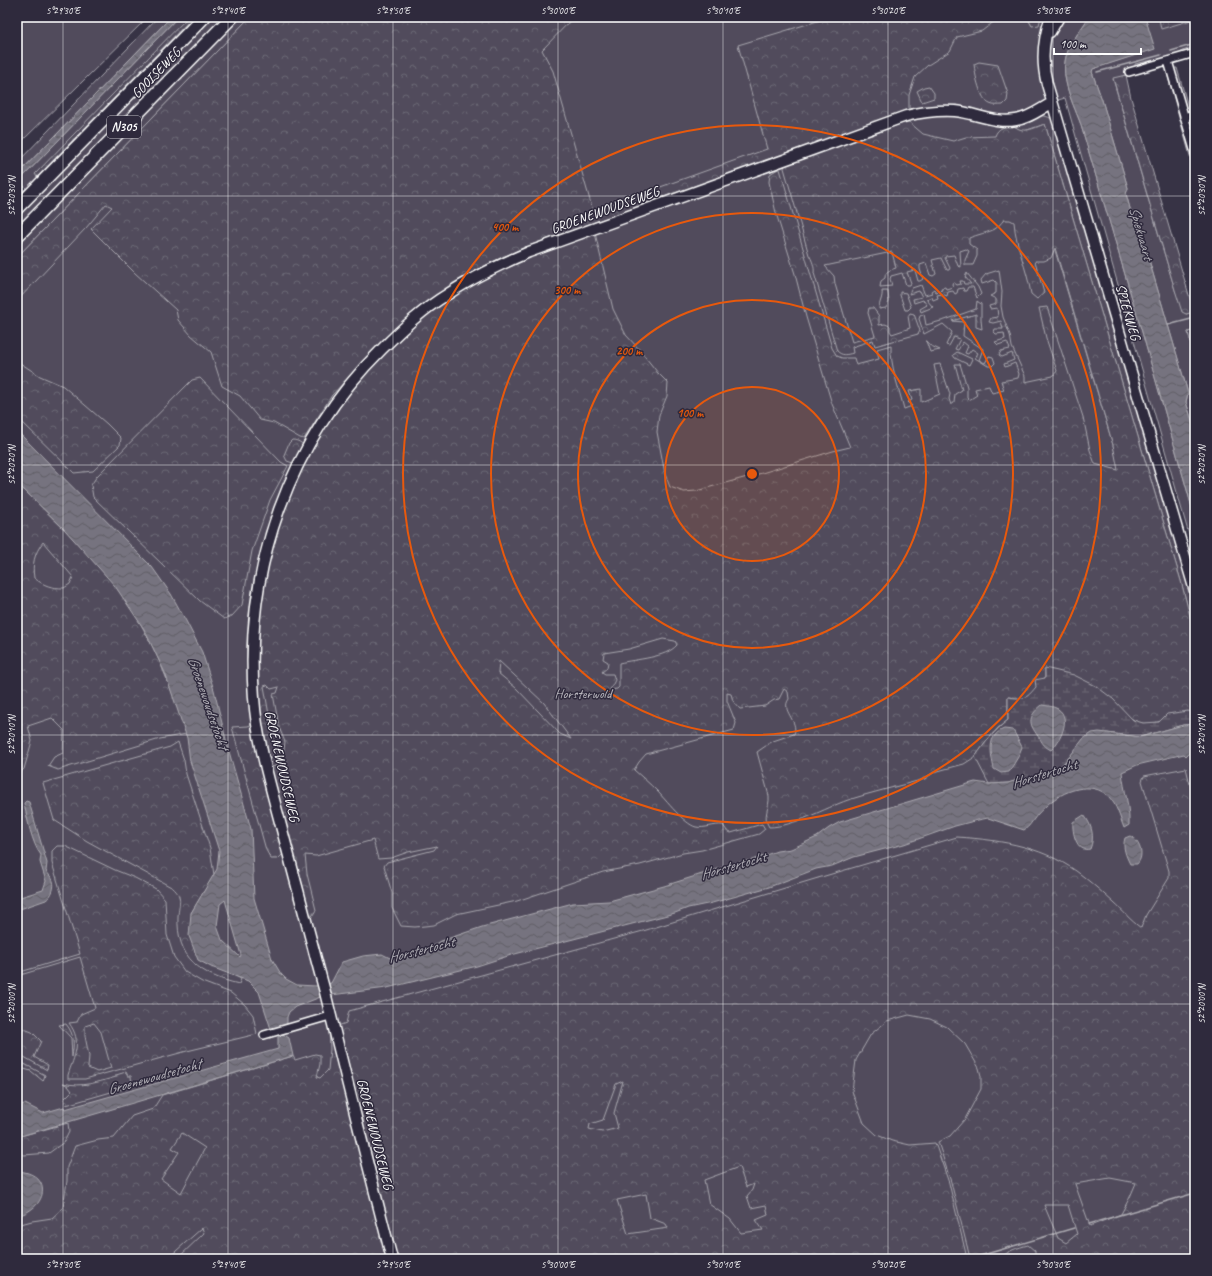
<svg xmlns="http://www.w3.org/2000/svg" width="1212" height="1276" font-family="Caveat,sans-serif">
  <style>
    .green { fill: #514c5c; stroke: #a8a6ae }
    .forest { fill: url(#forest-crowns); stroke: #a8a6ae; fill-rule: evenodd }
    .wetland { fill: url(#wetland-marsh); stroke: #a8a6ae }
    .water { fill: url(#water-waves); stroke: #adabb2; fill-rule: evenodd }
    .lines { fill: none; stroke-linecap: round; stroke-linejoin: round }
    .stream { stroke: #adabb2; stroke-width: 1.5 }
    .street-casing { stroke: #fff; stroke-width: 10 }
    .secondary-casing { stroke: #fff; stroke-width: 13 }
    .highway-casing { stroke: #fff; stroke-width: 15 }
    .street { stroke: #2f2a3d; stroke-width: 7 }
    .secondary { stroke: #2f2a3d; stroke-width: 10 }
    .highway { stroke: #2f2a3d; stroke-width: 12 }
    .ticks { fill: none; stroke: #fff; stroke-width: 1; stroke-opacity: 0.45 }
    .ring { fill: none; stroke: #e8590c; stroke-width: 2 }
    .labels { text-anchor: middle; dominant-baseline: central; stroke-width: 3; stroke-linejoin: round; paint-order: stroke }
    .shield { fill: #2f2a3d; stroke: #c1bfc5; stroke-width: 1 }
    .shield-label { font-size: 13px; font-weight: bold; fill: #fff }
    .street-label { font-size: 14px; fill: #fff; stroke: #2f2a3d }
    .park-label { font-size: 14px; fill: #b9b7be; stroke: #2f2a3d }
    .water-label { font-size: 15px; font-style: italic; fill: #b4b2b9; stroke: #2f2a3d }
    .centre { fill: #e8590c; stroke: #2f2a3d; stroke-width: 2 }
    .ring-label { font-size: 12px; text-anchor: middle; font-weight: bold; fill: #e8590c; stroke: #2f2a3d; stroke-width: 3; stroke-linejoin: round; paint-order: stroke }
    .neatline { fill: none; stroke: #fff; stroke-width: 1.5 }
    .ticks-label { font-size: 10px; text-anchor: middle; fill: #fff }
  </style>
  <defs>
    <pattern id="forest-crowns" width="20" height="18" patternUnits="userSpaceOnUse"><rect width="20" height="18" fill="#514c5c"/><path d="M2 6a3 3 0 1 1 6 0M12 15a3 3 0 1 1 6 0" fill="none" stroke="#6b6774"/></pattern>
    <pattern id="wetland-marsh" width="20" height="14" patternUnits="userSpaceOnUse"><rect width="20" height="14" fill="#514c5c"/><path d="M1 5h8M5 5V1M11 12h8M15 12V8" fill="none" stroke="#6b6774"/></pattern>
    <pattern id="water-waves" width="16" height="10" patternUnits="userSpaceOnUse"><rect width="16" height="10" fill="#76737f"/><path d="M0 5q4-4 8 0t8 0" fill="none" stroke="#5f5e63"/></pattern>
  </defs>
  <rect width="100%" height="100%" fill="#373345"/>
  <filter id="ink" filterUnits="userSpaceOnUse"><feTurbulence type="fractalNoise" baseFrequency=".025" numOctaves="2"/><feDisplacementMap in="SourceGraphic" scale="8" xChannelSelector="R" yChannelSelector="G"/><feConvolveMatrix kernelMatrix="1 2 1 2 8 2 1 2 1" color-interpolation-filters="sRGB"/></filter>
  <g filter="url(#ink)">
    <path class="green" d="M17 17H148L17 146Z
      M158 17H171L17 175V163Z
      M178 17H199L50 169 30 186 17 199V197L26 188 23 185 17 192V183Z
      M211 17H226L17 231V214Z
      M238 17H250L17 257V242Z
      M286 17H974L996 20 995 17H1027L1032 26 1041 19V17H1049L1046 101 1020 122C1032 118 1044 111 1054 121L1195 602V636L1181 581 1045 124 1024 131 1052 255 1054 247 1113 445 1119 470 1109 468 1186 755 1192 750 1195 749 1194 768 1195 772V1259H17V286Z
      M1062 17H1089C1082 28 1073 39 1068 51 1058 74 1072 101 1080 122L1142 332 1195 518V556L1065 98 1055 101C1050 81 1044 56 1051 36 1053 29 1059 23 1062 17Z
      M1145 17H1195V47L1182 51V56L1154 64 1153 60 1135 64 1136 69 1128 71 1126 75 1113 79 1175 290 1186 314 1195 312V330L1188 332 1195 358V430L1186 402 1188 393 1139 226 1134 223 1126 194 1128 188 1102 100 1092 72V69L1154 49Z
      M1174 68H1177L1189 110 1186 111Z
      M1166 70H1169L1195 160V174Z"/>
    <path class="forest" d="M188 17H193L37 177 35 174Z
      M250 17H314L315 22 319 17H574L542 50 553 71 593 211 767 149 738 45 831 17H995L996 20 982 31 957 37 950 51 928 65 915 77 909 95V109L788 154 768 159 528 246 490 263 433 300 376 348 332 395 304 439 300 438 274 423 260 420 240 396 222 386 211 352 191 335 178 320 176 310 135 273 91 229 112 207 106 204 86 228 17 301V257Z
      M1027 17H1041L1039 25 1032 26Z
      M1168 17H1195V19L1161 29 1159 19Z
      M979 62 998 65 1008 94 1007 101 1003 105C999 105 993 106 990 104 980 100 975 74 974 64Z
      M1126 75 1131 98 1194 312 1186 314 1182 312 1175 290 1113 78Z
      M929 86 934 93V98L922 102 917 91 924 87Z
      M909 122 923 134 953 141 966 137 995 136C998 127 1005 127 1013 125 1024 135 1033 128 1045 124L1181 581 1195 636V713C1173 706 1152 740 1125 713L1045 668V678L1030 695 1023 699 1008 697V720L998 728 988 739 975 757 964 764 934 772 925 779C899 786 873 792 848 800 825 808 793 827 769 827 762 816 770 808 769 796L757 752 773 741 794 734C799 720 780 711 789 699L788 692 784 689 779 699 774 700 765 706 740 709 733 701 731 694 727 693V701L736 723 734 730 646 754 639 762 634 770C642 777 650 784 657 791 666 800 684 824 696 827 705 829 714 824 723 825L727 831 731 833 762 824 765 829 759 834 702 850 683 853 640 865 603 872 517 901 456 914 434 925 415 927 401 926 392 908V893L384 866 387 862 434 850 437 846 408 852 391 858 378 859 373 840 316 856 305 855 307 874 316 910 311 918 307 913 266 757 258 698 257 661 259 607 267 559 286 500 304 459 337 403 388 347 423 315 468 285 519 260 595 233 613 309 626 335 638 348 658 373 668 383 667 396 659 415 657 432 665 474 670 487 684 492 696 491 762 473 833 451 850 447 832 404 806 317 795 274 776 213 769 182 770 174 778 169H780L832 348 837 356 842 358H854L856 365 879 359 877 349 891 345C890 366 899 388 904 409L912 406 908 402 912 400 909 391 921 389V402L940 394 934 365 940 364 950 394 949 399 951 405 954 403 955 394 962 390 955 364H960L967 387V398L969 400 977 395 975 389 989 386 992 393 1004 390 1001 381 1018 378 1019 374 1015 363 1005 367 1004 364 1014 360 1012 353 1002 357 999 355 1001 351 1010 349 1007 342 998 345 995 342 1005 339 1004 333 996 334 994 332 995 329H1003L1001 321 993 323 989 322 991 318 998 317 997 308 990 309 989 306 996 304V299L990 296 996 293V282L994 280 982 284 981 280 986 274 999 270 1002 292 1001 306 1003 317 1010 335 1012 347 1025 376V382L1053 376 1057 371 1046 338 1039 308 1047 307 1083 417 1090 450 1095 464 1118 470 1113 445 1055 248 1051 258 1044 261H1035L1044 293 1037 299 1031 294C1027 269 1016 247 1014 222L1010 220H1004C1001 223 998 227 995 229 990 232 976 235 969 238V244L977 250V256L973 265H965V260L969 251 966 249 960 251 961 267 958 266 954 255 946 256 945 258 950 268 949 270H947L941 258 932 260 936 274 933 276 930 275 926 263 920 265V269L923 279 920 281H918L915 270 907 272 911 283 910 285H906L902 273 891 276 890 279 892 286 880 287 881 281 885 278C885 271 890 270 896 268L892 252 825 266 834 276 835 284 852 342 875 336 868 313 869 308H873L879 316V325L885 324 890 326V331L892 334 910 328 908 316 910 313 914 314 920 331 918 334 875 346 873 340 852 347 853 353C846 355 842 356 837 351L814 273C815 268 812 259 809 255L784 168 785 165 823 151 872 135 900 124ZM663 639 675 641 677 645C666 658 636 659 619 663V687L617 689 610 690 615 680 613 674H605L602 672 607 668 608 662 603 659 604 653 629 649ZM499 661 544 703 571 739 560 734 516 688 498 673ZM267 685 271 689 279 687 277 693 273 694 279 727 285 742 282 764 272 767 268 761 273 757 275 750 264 686Z
      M967 273 978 287 981 294 977 298 973 287H968L966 291H964L963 288 958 289 957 293 955 294 953 291 948 292 947 296 942 294 937 295 938 298 933 300 932 297 926 299 933 307 921 312 920 309 927 305 923 300 914 303 913 299 922 297 919 291 909 294 912 288 921 285 925 295 932 293 931 291 934 289 936 292 942 290 941 288 945 287 946 289 953 287 952 284 953 282 957 285 961 284 960 281H963L964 284H971L965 277Z
      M882 291H888L889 302 886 308 879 309C879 302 883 298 882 291Z
      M900 292 906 293 911 307 908 310H905L900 295Z
      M977 301 981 304V320L982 329 976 327V314L952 321 964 322 963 336 983 349 979 360 985 363 989 356 993 357 995 363 992 366H988L975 358 978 353 972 349 968 354 965 353 968 346 963 342 958 350 955 349 960 339 954 337 949 346 946 345 952 332 943 324 924 334 919 319 920 316 924 314 926 325 945 320 976 309Z
      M1195 330V358L1188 332Z
      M926 341H927L929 345 940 350 930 352Z
      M957 352 972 359 969 365 955 358 953 355Z
      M17 361 40 376 63 386 107 424 121 438 120 445 93 471 74 473 17 417Z
      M200 378 281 462 288 466 270 500 252 551 242 605 232 616 224 619 200 601 93 497 91 485 97 476 192 380Z
      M292 440C298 440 302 443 306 448L293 463 287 461 284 455 289 443Z
      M17 483C51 517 87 549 116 586 149 630 170 682 186 734L160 739 58 770 48 766 54 757 63 753 64 730 52 718 28 726 32 741 24 769 17 776ZM43 542 73 577 70 584 64 588C51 588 45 586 34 578 32 564 34 554 43 542Z
      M253 724 285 852 278 859H271L266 850 232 727 248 726Z
      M178 742 184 760 186 774 210 848 214 875 191 913 229 973 241 979 239 984C200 975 176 958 178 916 179 903 183 897 173 888L87 841 54 820 43 783 170 747Z
      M1186 768 1195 804V1259H1035V1251L1028 1245C1018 1248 1007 1250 1001 1259H973L969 1254 951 1182 938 1142 950 1136 965 1119 981 1089V1076L979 1068 965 1044 947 1027 930 1019 909 1015 887 1021 871 1034 856 1060 852 1091 864 1123 877 1135 892 1141 910 1145 935 1143 949 1183 966 1254 941 1259H394L391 1241 393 1238 392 1235 390 1234 335 1027 346 1023 349 1011 643 931 818 878 957 837C1003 840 1047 847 1084 877 1094 885 1104 894 1114 903 1123 911 1130 920 1141 928L1146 915 1169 878V871L1142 781 1144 776ZM623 1081 614 1113 618 1128 602 1132 589 1129 590 1124 603 1120 616 1084ZM739 1167 746 1187 754 1184 752 1190 747 1196 751 1208 766 1205 768 1215 756 1220 763 1230 741 1233 730 1219 709 1204 704 1180ZM1110 1178 1136 1183 1130 1197 1121 1214 1090 1226 1075 1184ZM646 1194 650 1218 666 1224 668 1228 628 1234 617 1200ZM1044 1205H1068L1077 1234 1066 1243 1058 1238Z
      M57 846H65L115 870 135 878 156 889 165 899 167 935 174 957 185 972 202 982 231 993 245 1005 253 1015 257 1034 187 1051 85 1079H68V1075C74 1056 83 1042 69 1023L77 1022 81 1014 95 1008 80 957 17 976V973L80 954 52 863V851ZM94 1023 101 1032 111 1068 97 1072 88 1068 89 1056 85 1036V1026Z
      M66 1024C75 1035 74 1044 72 1057L71 1038 59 1025Z
      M19 1027 32 1032 41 1041 34 1057 48 1065 47 1070 17 1053V1028Z
      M329 1030H332L390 1259H177L204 1233 202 1228 167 1259H17V1225L32 1221 52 1218 63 1208 67 1181V1167L75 1146 98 1140 114 1138 132 1116 153 1109 162 1095 293 1056 295 1060 315 1054 320 1055V1064L317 1077 320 1078 328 1070 330 1049ZM182 1133 205 1148 181 1193 161 1179 179 1152 172 1148Z
      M17 1060 45 1075 43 1081 31 1071 17 1067Z
      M126 1072 128 1076H131L132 1086 66 1105 64 1099 72 1091 68 1086 63 1083C82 1088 98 1082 116 1077V1075Z
      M68 1123 69 1132 64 1142 49 1153 24 1155 17 1154V1137Z"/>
    <path class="wetland" d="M1045 668 1074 675 1096 686 1113 699 1133 720 1143 723 1159 722 1167 714 1188 711 1195 713V724L1183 725 1140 737 1106 733 1075 751 1057 770 1050 773 1008 783 989 784 975 757C985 743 994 731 1008 720V697C1025 699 1025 700 1036 687L1035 680 1045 678Z"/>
    <path class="water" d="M171 17H178L17 183V175Z
      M1089 17H1145L1155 49 1093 69 1092 72 1102 100 1128 188 1126 194 1134 223 1139 226 1188 393 1186 402 1195 430V518L1142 332 1080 122C1072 101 1058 74 1068 51 1073 39 1082 28 1089 17Z
      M17 431 152 567 171 594 186 621 202 652 214 690 228 748 251 829 254 898 272 959 281 974 286 979 297 985 316 986 331 983 342 962 363 956 382 954 396 961 427 950 441 941 482 927 573 903 609 901 664 886 737 863 752 860 777 851 791 849 817 837 829 828 840 822 968 784 975 782 989 784 1008 783 1020 779 1044 775 1057 770 1067 760 1083 739 1092 733 1099 732 1140 737 1183 725 1195 724V749L1192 750 1186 756 1184 754 1137 765 1122 772C1124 790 1130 808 1129 825L1124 828C1120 818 1117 805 1109 797 1092 779 1062 791 1047 805 1043 809 1037 814 1034 819 1031 823 1029 827 1024 830L988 818 978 820 955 826 904 844 854 857 832 866 816 869 769 887 712 903 688 908 675 913 511 955 477 966 387 988 323 996 295 1007 289 1012 287 1017V1024L278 1028 271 1029 259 992 248 981 211 967 198 960 189 936 191 913 217 869 219 851 190 761 187 738 165 673 144 629 115 586 65 530 17 483ZM225 900 241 955 240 957 222 940 217 926 220 904Z
      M1042 705C1047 706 1053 706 1058 709 1072 718 1060 742 1051 750 1045 747 1043 744 1040 739 1029 724 1026 718 1042 705Z
      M1004 729 1013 730 1022 747 1018 757 1009 772 1001 773 994 769C991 754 986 736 1004 729Z
      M26 801 29 802 47 863 46 871C47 873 49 874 50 876 57 883 53 895 46 900L17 910V898L43 890 46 881 40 862 41 855C32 844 27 818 24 803Z
      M1084 815C1092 825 1095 837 1090 849 1076 853 1072 831 1073 822Z
      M1130 836C1140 841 1145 856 1137 864H1130C1126 856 1122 847 1125 838Z
      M283 1034 289 1038 293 1056 17 1137V1105L25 1104 43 1113 64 1107 65 1109 278 1049V1037Z
      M17 1171C52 1173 50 1207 17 1216Z"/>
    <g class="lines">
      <path class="stream" d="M1171 51 1195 44
        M1097 72 1161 55
        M1168 325 1195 318
        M1089 1224 1195 1193
        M973 1258 1074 1228"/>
      <g class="street-casing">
        <path id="street" d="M1168 61 1195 153
          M1129 72 1195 53
          M1184 117 1195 114
          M264 1035 330 1016"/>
      </g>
      <g class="secondary-casing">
        <path id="secondary" d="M1051 17C1043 39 1041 61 1047 84L1195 591
          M1050 32 1059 17
          M392 1259C375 1194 359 1130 343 1065 337 1041 331 1016 325 992 310 937 296 882 281 826 270 784 257 741 254 698 244 567 289 441 382 349 402 329 423 309 448 294 473 277 501 264 529 252L906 116C922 112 938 110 955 111 975 113 995 124 1016 120 1030 118 1040 109 1052 103"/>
      </g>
      <g class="highway-casing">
        <path id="highway" d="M17 208 204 17
          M17 236 232 17"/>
      </g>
      <use href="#street" class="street"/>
      <use href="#secondary" class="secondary"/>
      <use href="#highway" class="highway"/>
    </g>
  </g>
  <path class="ticks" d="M63 17V1259M228 17V1259M393 17V1259M558 17V1259M723 17V1259M888 17V1259M1053 17V1259M17 196H1195M17 465H1195M17 735H1195M17 1004H1195"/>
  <circle cx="752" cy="474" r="87" fill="#e8590c" fill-opacity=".12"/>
  <g class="ring">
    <circle cx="752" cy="474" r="87"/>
    <circle cx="752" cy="474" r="174"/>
    <circle cx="752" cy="474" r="261"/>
    <circle cx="752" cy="474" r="349"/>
  </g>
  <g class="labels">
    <rect class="shield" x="107" y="116" width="34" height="22" rx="3"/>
    <g class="shield-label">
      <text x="124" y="127">N305</text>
    </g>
    <g class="street-label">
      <text transform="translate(156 73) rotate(-46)">GOOISEWEG</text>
      <text transform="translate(605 210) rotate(-20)">GROENEWOUDSEWEG</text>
      <text transform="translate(1128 312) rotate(74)">SPIEKWEG</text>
      <text transform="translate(282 766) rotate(77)">GROENEWOUDSEWEG</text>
      <text transform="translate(375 1134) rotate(76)">GROENEWOUDSEWEG</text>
    </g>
    <g class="park-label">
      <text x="583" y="693">Horsterwold</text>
    </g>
    <g class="water-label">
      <text transform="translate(1141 233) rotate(74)">Spiekvaart</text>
      <text transform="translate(208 703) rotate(71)">Groenewoudsetocht</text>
      <text transform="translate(1044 774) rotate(-17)">Horstertocht</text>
      <text transform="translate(733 866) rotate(-16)">Horstertocht</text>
      <text transform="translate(421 950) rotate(-14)">Horstertocht</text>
      <text transform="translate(154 1077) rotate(-16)">Groenewoudsetocht</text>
    </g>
  </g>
  <circle cx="752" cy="474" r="6" class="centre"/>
  <g class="ring-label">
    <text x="505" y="231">400 m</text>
    <text x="567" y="294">300 m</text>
    <text x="629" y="355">200 m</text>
    <text x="690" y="417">100 m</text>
  </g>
  <rect width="1212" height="1276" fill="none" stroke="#2f2a3d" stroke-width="44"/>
  <path d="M1054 48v6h87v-6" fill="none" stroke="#ffffff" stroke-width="2"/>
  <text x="1060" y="48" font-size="12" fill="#ffffff" stroke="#2f2a3d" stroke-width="3" paint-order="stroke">100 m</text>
  <rect x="22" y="22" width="1168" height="1232" class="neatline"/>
  <g class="ticks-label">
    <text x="63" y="14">5°29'30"E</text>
    <text x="228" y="14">5°29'40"E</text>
    <text x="393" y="14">5°29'50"E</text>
    <text x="558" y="14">5°30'00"E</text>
    <text x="723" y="14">5°30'10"E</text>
    <text x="888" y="14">5°30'20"E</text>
    <text x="1053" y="14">5°30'30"E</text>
    <text transform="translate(11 196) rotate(-90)" y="4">52°20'30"N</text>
    <text transform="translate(1201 196) rotate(-90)" y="4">52°20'30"N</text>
    <text transform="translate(11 465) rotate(-90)" y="4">52°20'20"N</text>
    <text transform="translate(1201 465) rotate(-90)" y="4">52°20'20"N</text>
    <text transform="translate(11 735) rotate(-90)" y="4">52°20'10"N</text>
    <text transform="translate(1201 735) rotate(-90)" y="4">52°20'10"N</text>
    <text transform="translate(11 1004) rotate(-90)" y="4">52°20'00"N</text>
    <text transform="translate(1201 1004) rotate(-90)" y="4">52°20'00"N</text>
    <text x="63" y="1268">5°29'30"E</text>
    <text x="228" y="1268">5°29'40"E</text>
    <text x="393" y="1268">5°29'50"E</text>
    <text x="558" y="1268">5°30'00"E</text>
    <text x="723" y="1268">5°30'10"E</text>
    <text x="888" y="1268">5°30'20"E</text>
    <text x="1053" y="1268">5°30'30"E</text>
  </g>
</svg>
